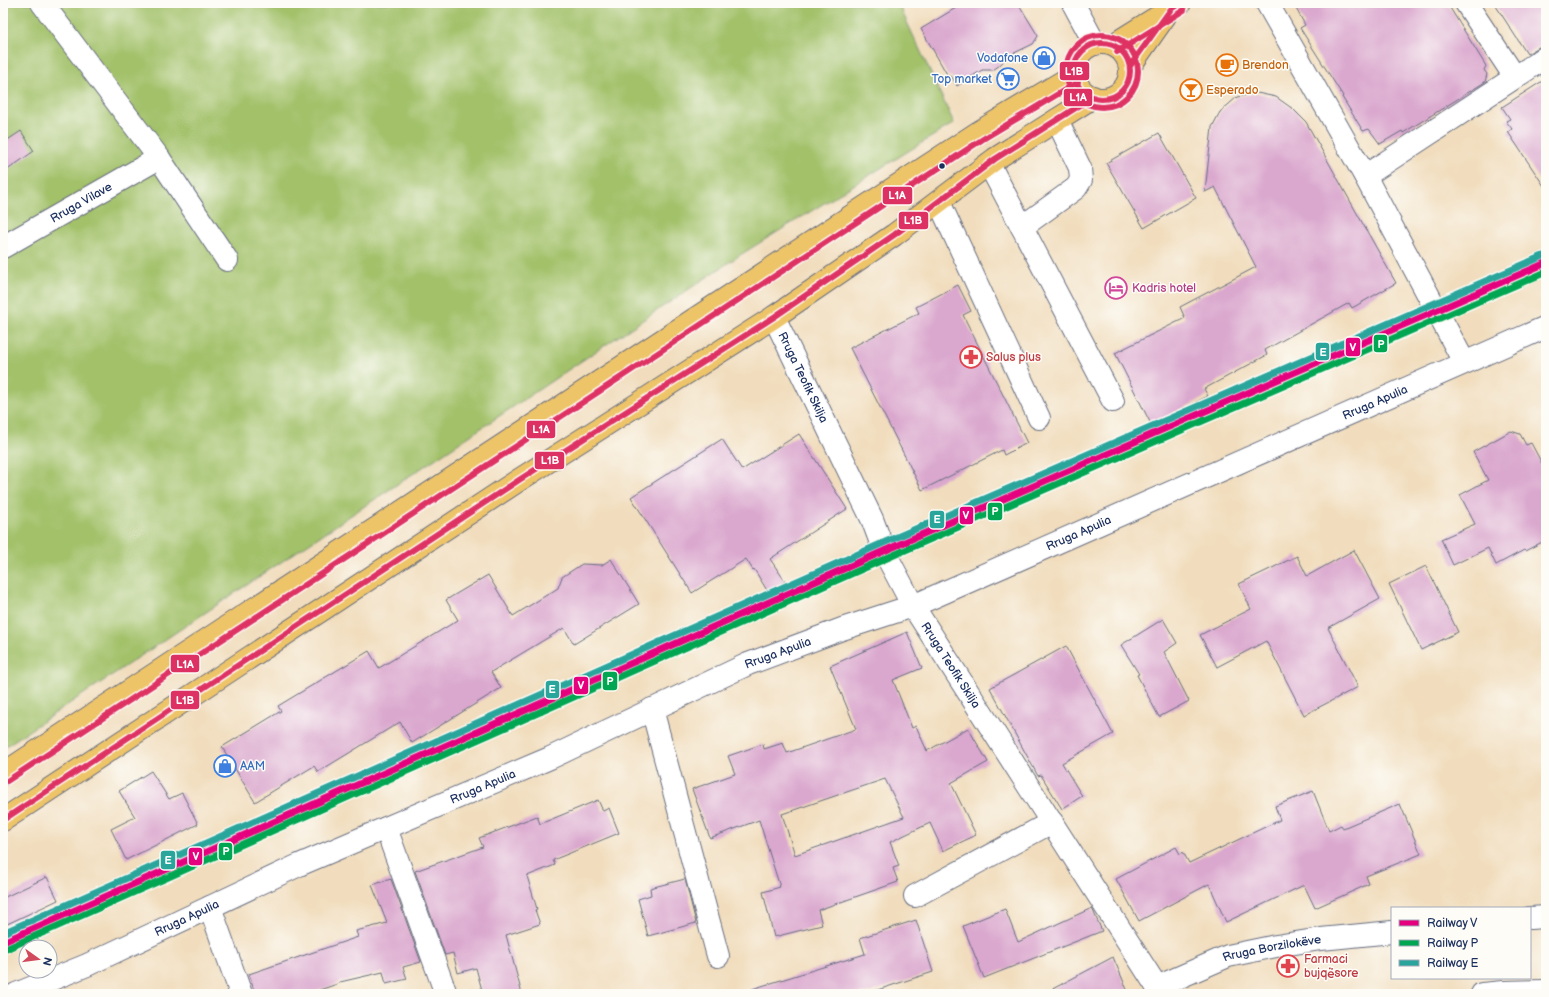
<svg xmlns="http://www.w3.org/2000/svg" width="1549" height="997" font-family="'Balsamiq Sans',sans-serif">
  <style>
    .green { fill: #a2c169; stroke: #5e7864 }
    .building { fill: #daa7ce; fill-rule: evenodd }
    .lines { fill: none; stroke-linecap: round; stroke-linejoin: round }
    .minor-casing { stroke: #666c7f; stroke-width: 24 }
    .major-casing { stroke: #666c7f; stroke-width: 24 }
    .minor { stroke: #fff; stroke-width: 22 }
    .major { stroke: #eec469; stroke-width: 22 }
    .bus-1-casing { stroke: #fdfcf7; stroke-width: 9 }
    .bus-2-casing { stroke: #fdfcf7; stroke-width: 9 }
    .bus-1 { stroke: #de3163; stroke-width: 6 }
    .bus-2 { stroke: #de3163; stroke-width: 6 }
    .rail-1-casing { stroke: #fdfcf7; stroke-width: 10 }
    .rail-2-casing { stroke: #fdfcf7; stroke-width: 10 }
    .rail-3-casing { stroke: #fdfcf7; stroke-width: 10 }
    .rail-1 { stroke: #e5007d; stroke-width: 7 }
    .rail-2 { stroke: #00a651; stroke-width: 7 }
    .rail-3 { stroke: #2aa59c; stroke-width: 7 }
    .bus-dot { fill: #1b2f5e; stroke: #fdfcf7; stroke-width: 1.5 }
    .labels { text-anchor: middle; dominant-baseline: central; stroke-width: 3; stroke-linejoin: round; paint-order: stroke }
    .shop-label { font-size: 12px; fill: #366cbe; stroke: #fdfcf7; text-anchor: end }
    .food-label { font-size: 12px; fill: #c56008; stroke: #fdfcf7; text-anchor: start }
    .street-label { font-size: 12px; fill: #1b2f5e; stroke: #fdfcf7 }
    .hotel-label { font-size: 12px; fill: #b23c85; stroke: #fdfcf7; text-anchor: start }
    .health-label { font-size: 12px; fill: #be3a42; stroke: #fdfcf7; text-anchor: start }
    .line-badge { stroke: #fdfcf7; stroke-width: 1.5 }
    .badge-label { font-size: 11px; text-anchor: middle; font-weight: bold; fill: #fff }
  </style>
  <rect width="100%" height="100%" fill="#fdfcf7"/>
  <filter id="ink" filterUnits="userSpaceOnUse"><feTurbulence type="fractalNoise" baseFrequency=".025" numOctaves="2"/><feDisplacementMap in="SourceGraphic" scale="8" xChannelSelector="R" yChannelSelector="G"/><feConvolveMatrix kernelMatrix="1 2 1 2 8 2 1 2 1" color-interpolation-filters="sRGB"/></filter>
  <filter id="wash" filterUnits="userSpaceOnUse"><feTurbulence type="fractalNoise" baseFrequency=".012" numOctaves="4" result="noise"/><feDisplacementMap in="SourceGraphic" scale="16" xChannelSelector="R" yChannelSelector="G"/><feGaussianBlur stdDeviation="0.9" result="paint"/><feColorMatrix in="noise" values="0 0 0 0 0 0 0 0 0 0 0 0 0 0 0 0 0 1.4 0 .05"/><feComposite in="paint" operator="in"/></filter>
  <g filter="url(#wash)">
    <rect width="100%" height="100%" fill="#f1ddbd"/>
    <path class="green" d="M3 3H898L954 123 740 255 3 748Z"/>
    <g id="blocks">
      <path class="building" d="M964 3H1018L1038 36 1033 44 1008 56 1000 65 993 70H982L957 86 952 77 948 76 921 29Z
        M1293 3H1447L1486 66 1484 70 1487 74 1485 82 1403 133 1402 131 1380 144 1369 129 1363 131 1342 97 1343 96 1300 28 1305 25Z
        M1494 3H1546V45L1539 47 1527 54Z
        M1546 72V189L1508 132 1512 129 1506 121 1510 119 1502 107 1544 80 1541 75Z
        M1257 93 1276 97 1293 109 1306 122 1396 283 1352 308 1349 303 1265 350 1267 355 1204 389 1208 396 1151 424 1115 353 1185 318 1180 307 1256 267 1215 187 1205 192 1212 127 1220 112 1237 97Z
        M21 131 34 151 3 173V143Z
        M1159 133 1196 198 1144 228 1106 163Z
        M958 285 971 311 963 315 1027 443 1004 455 1002 450 922 490 850 348 919 313 916 307Z
        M1511 431 1520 434 1526 445 1531 443 1546 471V540L1525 551 1524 550 1496 565 1488 548 1453 565 1441 539 1475 524 1460 495 1488 480 1473 452Z
        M799 434 847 509 770 559 785 581 768 592 754 569 753 570 746 559 692 593 631 497 722 439 742 470Z
        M1354 550 1380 599 1328 628 1358 687 1304 715 1266 641 1217 667 1200 635 1251 609 1239 584 1297 556 1307 576Z
        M611 559 639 604 574 644 564 628 491 672 501 688 412 743 400 722 318 772 314 766 255 802 222 747 281 711 278 706 369 651 379 668 458 620 446 600 488 575 513 616 558 588 562 577 582 564 602 565Z
        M1426 566 1458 632 1421 650 1389 584Z
        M1163 619 1177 643 1164 652 1189 701 1159 717 1137 675 1139 674 1121 645Z
        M907 632 922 668 893 680 912 728 916 726 927 751 968 728 988 762 951 783 976 835 943 851 930 823 890 842 899 866 893 868 898 882 818 910 822 925 774 937 763 892 780 887 759 820 710 838 692 789 735 774 728 756 763 744 764 749 783 743 787 753 856 729 830 666ZM885 779 904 817 795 855 782 814Z
        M1066 646 1113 734 1062 763 1082 796 1062 809 1041 775 1038 776 990 688Z
        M151 771 169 799 182 793 198 824 126 860 111 829 135 817 119 791Z
        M1313 791 1329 831 1341 825 1343 828 1400 804 1421 854 1366 876 1369 884 1315 908 1304 885 1226 922 1209 884 1139 921 1116 879 1176 847 1180 854 1183 852 1189 863 1280 820 1275 806Z
        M598 800 603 811 609 808 619 833 553 860 555 865 527 876 537 909 535 910 540 924 506 935 522 994H483L476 968 458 973 453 953 445 955 415 871 483 847 479 838 537 816 540 824Z
        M47 877 58 900 3 926V898Z
        M391 879 421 962 403 967 407 979 386 984 383 972 340 982V983L308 994H255L249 974 358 937 356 931 387 923 372 885Z
        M685 879 696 923 648 936 638 899 651 895 650 888Z
        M1092 908 1102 931 984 978 963 926 1005 909 1018 942Z
        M916 920 933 972 865 994H753L752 989 865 954 860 938Z
        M1113 957 1129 994H1043Z"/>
    </g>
  </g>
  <g filter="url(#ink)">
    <use href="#blocks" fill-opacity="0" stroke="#666c7f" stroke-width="1"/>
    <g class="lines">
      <g class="minor-casing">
        <g id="minor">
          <path d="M42 3 159 158 227 260"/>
          <path d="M1073 3 1095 44"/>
          <path d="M1267 3 1365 176 1464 362"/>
          <path d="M1466 3 1515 77"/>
          <path d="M989 164 1113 401"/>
          <path d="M1365 176 1546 57"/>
          <path d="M939 202 1039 418"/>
          <path d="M1022 227 1076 188 1081 180 1080 168 1057 120"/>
          <path id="s1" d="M3 247 159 158"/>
          <path id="s2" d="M774 317 872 519 884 551 913 606 1157 987 1160 994"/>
          <path d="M652 709 718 956"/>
          <path d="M386 828 446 994"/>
          <path d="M915 896 1052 822"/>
          <path d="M210 907 241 994"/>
          <path d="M1530 918 1546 917"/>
          <path id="s3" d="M1157 987 1228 956 1276 946 1321 939 1392 932"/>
          <path id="s4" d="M16 994 87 965 299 865 550 758 748 664 842 629 913 606 1546 327"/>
          <path d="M1482 994 1503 992 1546 991"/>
        </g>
      </g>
      <g class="major-casing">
        <path id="major" d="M1074 71a28 28 0 1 1 56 0a28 28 0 1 1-56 0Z
          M1113 45 1180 3
          M1130 66 1165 16
          M3 774 979 132 1074 75
          M3 820 519 480 774 317 894 235 995 159 1093 97"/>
      </g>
      <use href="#minor" class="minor"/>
      <use href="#major" class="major"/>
      <g class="bus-1-casing">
        <path id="bus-1" d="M1074 71a28 28 0 1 1 56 0a28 28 0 1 1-56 0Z
          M1130 66 1171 9 1180 3
          M3 820 519 480 774 317 894 235 995 159 1093 97"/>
      </g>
      <g class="bus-2-casing">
        <path id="bus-2" d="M1066 71a36 36 0 1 1 72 0a36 36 0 1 1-72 0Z
          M1117 52 1184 10
          M7 781 983 139 1078 82"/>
      </g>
      <use href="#bus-1" class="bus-1"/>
      <use href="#bus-2" class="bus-2"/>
      <g class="rail-1-casing">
        <path id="rail-1" d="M3 942 884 551 1546 263"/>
      </g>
      <g class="rail-2-casing">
        <path id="rail-2" d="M6 949 887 558 1546 272"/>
      </g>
      <g class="rail-3-casing">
        <path id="rail-3" d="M3 933 881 544 1543 256"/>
      </g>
      <use href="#rail-1" class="rail-1"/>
      <use href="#rail-2" class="rail-2"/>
      <use href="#rail-3" class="rail-3"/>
    </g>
  </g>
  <defs>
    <g id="shop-ring" transform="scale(1.15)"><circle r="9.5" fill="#fdfcf7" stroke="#3f7fe0" stroke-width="1.5"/><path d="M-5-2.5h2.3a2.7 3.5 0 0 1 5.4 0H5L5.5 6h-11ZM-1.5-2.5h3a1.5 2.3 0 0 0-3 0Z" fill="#3f7fe0"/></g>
    <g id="cafe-ring" transform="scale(1.15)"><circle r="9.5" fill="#fdfcf7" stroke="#e8710a" stroke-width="1.5"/><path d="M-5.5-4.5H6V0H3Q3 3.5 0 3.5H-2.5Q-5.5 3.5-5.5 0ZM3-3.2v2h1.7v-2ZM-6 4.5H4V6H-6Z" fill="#e8710a"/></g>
    <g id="supermarket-ring" transform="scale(1.15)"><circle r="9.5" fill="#fdfcf7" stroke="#3f7fe0" stroke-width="1.5"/><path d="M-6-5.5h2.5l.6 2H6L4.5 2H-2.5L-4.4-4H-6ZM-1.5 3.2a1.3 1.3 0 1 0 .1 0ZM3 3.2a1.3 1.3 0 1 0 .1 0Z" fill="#3f7fe0"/></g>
    <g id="bar-ring" transform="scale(1.15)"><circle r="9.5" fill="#fdfcf7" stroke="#e8710a" stroke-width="1.5"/><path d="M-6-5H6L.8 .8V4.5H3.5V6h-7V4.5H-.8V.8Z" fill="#e8710a"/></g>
    <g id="hotel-ring" transform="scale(1.15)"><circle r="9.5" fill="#fdfcf7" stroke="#d1479c" stroke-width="1.5"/><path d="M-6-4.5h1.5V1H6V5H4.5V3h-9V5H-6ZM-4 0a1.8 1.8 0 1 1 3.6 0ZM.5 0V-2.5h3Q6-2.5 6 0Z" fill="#d1479c"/></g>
    <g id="pharmacy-ring" transform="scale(1.15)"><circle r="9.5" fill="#fdfcf7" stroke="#e0444e" stroke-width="1.5"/><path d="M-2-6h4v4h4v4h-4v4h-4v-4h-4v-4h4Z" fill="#e0444e"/></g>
  </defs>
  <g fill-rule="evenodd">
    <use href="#shop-ring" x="1044" y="58"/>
    <use href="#cafe-ring" x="1227" y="65"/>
    <use href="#supermarket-ring" x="1008" y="79"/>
    <use href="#bar-ring" x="1191" y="90"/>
    <use href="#hotel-ring" x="1116" y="288"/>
    <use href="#pharmacy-ring" x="971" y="357"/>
    <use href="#shop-ring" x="225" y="766"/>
    <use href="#pharmacy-ring" x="1288" y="966"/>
  </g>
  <circle class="bus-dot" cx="942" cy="166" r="3.5"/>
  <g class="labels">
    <g class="shop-label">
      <text x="1028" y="58">Vodafone</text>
      <text x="992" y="79">Top market</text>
      <text x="240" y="766" text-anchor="start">AAM</text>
    </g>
    <g class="food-label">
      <text x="1242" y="65">Brendon</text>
      <text x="1206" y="90">Esperado</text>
    </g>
    <g class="street-label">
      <text stroke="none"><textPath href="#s1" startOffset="90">Rruga Vilave</textPath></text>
      <text stroke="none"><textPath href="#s2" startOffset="67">Rruga Teofik Skilja</textPath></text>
      <text stroke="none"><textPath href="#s4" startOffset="1483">Rruga Apulia</textPath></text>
      <text stroke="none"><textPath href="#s4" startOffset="1159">Rruga Apulia</textPath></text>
      <text stroke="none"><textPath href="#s4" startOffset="835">Rruga Apulia</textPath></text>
      <text stroke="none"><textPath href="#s2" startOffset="391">Rruga Teofik Skilja</textPath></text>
      <text stroke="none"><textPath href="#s4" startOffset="511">Rruga Apulia</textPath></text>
      <text stroke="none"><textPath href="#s4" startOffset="187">Rruga Apulia</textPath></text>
      <text stroke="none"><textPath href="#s3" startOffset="122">Rruga Borzilokëve</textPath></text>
    </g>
    <g class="hotel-label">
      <text x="1132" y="288">Kadris hotel</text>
    </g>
    <g class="health-label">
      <text x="986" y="357">Salus plus</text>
      <text x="1304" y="959">Farmaci<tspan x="1304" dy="14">bujqësore</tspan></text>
    </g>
  </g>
  <g class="line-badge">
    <rect x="1059" y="61" width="31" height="20" rx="4" fill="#de3163"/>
    <rect x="1063" y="88" width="30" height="19" rx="4" fill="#de3163"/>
    <rect x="882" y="186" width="31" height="19" rx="4" fill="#de3163"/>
    <rect x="898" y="211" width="31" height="19" rx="4" fill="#de3163"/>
    <rect x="1373" y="334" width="15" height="19" rx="4" fill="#00a651"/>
    <rect x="1345" y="337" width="16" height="20" rx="4" fill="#e5007d"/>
    <rect x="1315" y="342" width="15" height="19" rx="4" fill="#2aa59c"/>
    <rect x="526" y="420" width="30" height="19" rx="4" fill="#de3163"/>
    <rect x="534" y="451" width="31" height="19" rx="4" fill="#de3163"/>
    <rect x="987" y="502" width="16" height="19" rx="4" fill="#00a651"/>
    <rect x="959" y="506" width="15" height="19" rx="4" fill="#e5007d"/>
    <rect x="929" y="510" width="16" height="19" rx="4" fill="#2aa59c"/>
    <rect x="170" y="654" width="30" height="19" rx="4" fill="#de3163"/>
    <rect x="602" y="671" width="16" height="20" rx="4" fill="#00a651"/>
    <rect x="573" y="676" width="16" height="19" rx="4" fill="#e5007d"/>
    <rect x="545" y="680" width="15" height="19" rx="4" fill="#2aa59c"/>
    <rect x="170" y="690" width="30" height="20" rx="4" fill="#de3163"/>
    <rect x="218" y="842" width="15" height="19" rx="4" fill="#00a651"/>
    <rect x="188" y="847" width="15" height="19" rx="4" fill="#e5007d"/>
    <rect x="160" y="850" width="16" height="20" rx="4" fill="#2aa59c"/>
  </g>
  <g class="badge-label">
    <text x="1074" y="75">L1B</text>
    <text x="1078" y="101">L1A</text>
    <text x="897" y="199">L1A</text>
    <text x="913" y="224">L1B</text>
    <text x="1381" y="348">P</text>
    <text x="1353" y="351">V</text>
    <text x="1323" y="356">E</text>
    <text x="541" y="433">L1A</text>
    <text x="550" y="464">L1B</text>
    <text x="995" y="515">P</text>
    <text x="966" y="519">V</text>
    <text x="937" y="523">E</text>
    <text x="185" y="668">L1A</text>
    <text x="610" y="685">P</text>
    <text x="581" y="689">V</text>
    <text x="552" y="693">E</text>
    <text x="185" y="704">L1B</text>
    <text x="226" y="855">P</text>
    <text x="196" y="860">V</text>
    <text x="168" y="864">E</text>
  </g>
  <rect width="1549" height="997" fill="none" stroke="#fdfcf7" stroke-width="16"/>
  <rect x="1391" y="907" width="140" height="72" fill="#fdfcf7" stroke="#a3aaba"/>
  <rect x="1399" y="920" width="20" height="6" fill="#e5007d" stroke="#a3aaba"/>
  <text x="1427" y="927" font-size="12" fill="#1b2f5e">Railway V</text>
  <rect x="1399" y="940" width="20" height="6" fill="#00a651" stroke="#a3aaba"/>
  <text x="1427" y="947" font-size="12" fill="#1b2f5e">Railway P</text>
  <rect x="1399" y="960" width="20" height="6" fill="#2aa59c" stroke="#a3aaba"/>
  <text x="1427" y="967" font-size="12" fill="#1b2f5e">Railway E</text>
  <g transform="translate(38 959) rotate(104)"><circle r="19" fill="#fdfcf7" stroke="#a3aaba"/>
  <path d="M0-3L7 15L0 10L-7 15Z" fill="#d1495b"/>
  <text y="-6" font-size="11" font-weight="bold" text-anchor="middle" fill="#1b2f5e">N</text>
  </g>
</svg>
